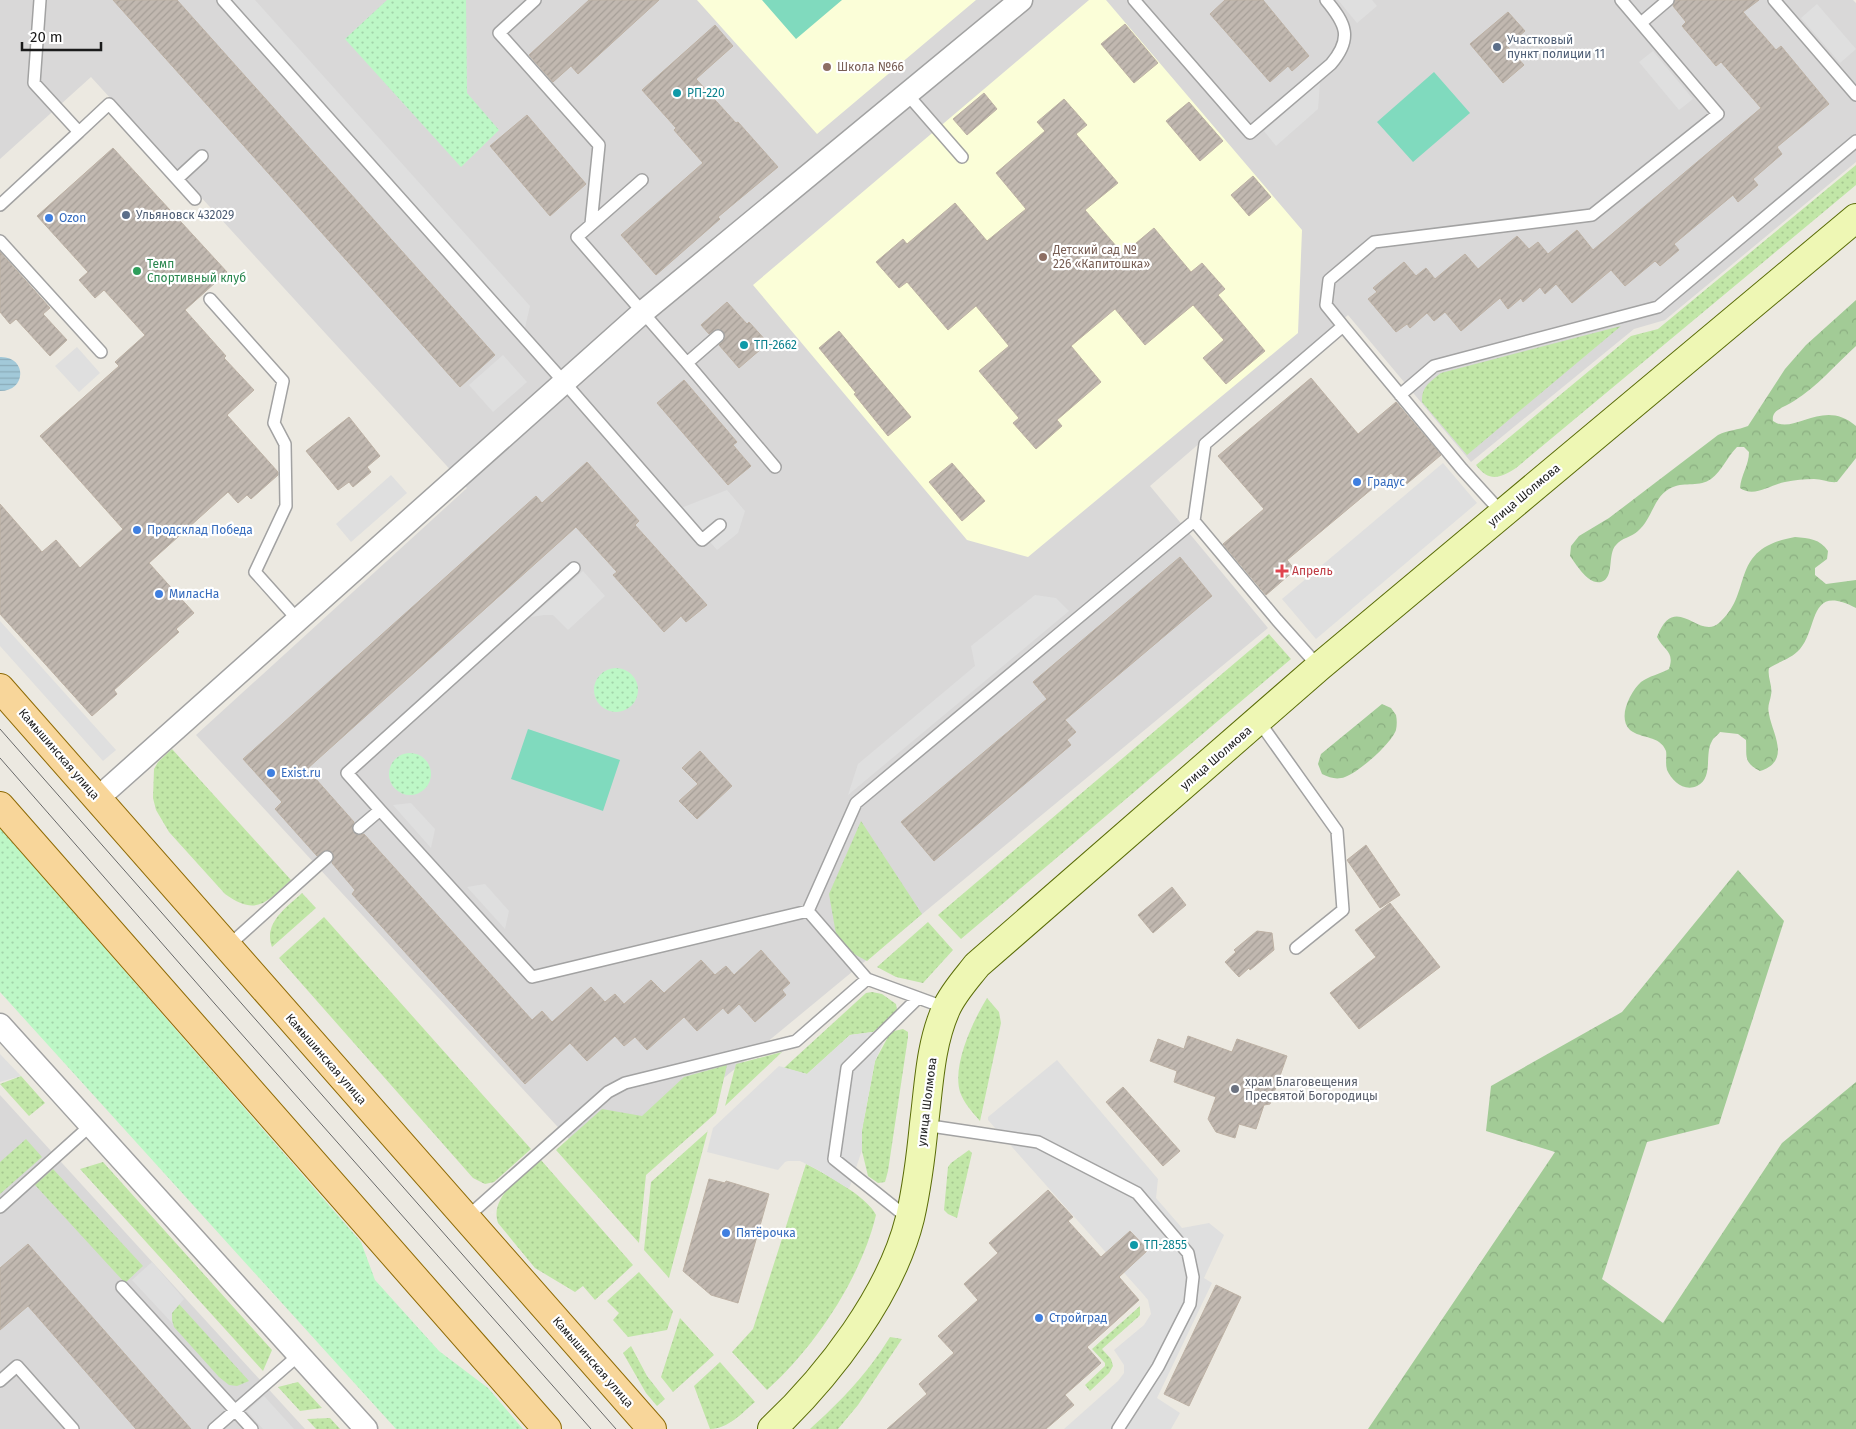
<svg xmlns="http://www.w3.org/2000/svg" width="1856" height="1429" font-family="'Fira Sans',sans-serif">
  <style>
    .residential { fill: #d9d8d8 }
    .education { fill: #fbfed8 }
    .grass { fill: url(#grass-dots) }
    .forest { fill: url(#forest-crowns) }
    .park { fill: url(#park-dots) }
    .pitch { fill: #80dabe }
    .parking { fill: #dfdfdf }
    .water { fill: url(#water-rules) }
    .building { fill: url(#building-hatch); stroke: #bdb1a4 }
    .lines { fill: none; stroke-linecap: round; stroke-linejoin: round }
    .lane-casing { stroke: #a2a2a2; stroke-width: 14 }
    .street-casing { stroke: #a2a2a2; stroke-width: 25 }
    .secondary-casing { stroke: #5a6c08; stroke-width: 30 }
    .primary-casing { stroke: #8e6a05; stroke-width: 30 }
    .lane { stroke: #fff; stroke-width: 11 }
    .street { stroke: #fff; stroke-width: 22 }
    .secondary { stroke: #eef7b4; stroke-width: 28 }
    .primary { stroke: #f8d69a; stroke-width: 28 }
    .tram { stroke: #696969; stroke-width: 1 }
    .service-dot { fill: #5c6f8a; stroke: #fff; stroke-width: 2 }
    .education-dot { fill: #8d6e63; stroke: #fff; stroke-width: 2 }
    .culture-dot { fill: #0f9aa8; stroke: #fff; stroke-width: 2 }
    .shop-dot { fill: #3f7fe0; stroke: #fff; stroke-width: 2 }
    .leisure-dot { fill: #2e9e5b; stroke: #fff; stroke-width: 2 }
    .health-dot { fill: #e0444e; stroke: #fff; stroke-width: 2 }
    .worship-dot { fill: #6b7280; stroke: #fff; stroke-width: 2 }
    .labels { text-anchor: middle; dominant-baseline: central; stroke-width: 4.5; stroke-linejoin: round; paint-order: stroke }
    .service-label { font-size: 12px; fill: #4e5e75; stroke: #fff; text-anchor: start }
    .education-label { font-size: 12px; fill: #785e54; stroke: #fff; text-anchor: start }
    .culture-label { font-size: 12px; fill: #0d838f; stroke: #fff; text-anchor: start }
    .shop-label { font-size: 12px; fill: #366cbe; stroke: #fff; text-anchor: start }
    .leisure-label { font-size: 12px; fill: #27864d; stroke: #fff; text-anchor: start }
    .street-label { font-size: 12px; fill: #1b1b1b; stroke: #fff }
    .health-label { font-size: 12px; fill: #be3a42; stroke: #fff; text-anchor: start }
    .worship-label { font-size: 12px; fill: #5b616d; stroke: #fff; text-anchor: start }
  </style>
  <defs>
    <pattern id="grass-dots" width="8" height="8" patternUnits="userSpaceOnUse" patternTransform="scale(1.25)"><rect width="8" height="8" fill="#c1e6a7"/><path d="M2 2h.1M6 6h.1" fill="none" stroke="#a5c58f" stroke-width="1.8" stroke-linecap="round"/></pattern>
    <pattern id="forest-crowns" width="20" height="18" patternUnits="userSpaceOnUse" patternTransform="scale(1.25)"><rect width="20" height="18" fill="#a2cb96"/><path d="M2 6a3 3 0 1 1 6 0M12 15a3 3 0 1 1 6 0" fill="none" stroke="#8bae81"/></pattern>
    <pattern id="park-dots" width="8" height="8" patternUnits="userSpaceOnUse" patternTransform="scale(1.25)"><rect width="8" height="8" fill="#bdf7c6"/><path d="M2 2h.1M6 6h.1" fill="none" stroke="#a2d3aa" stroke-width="1.8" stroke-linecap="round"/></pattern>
    <pattern id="water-rules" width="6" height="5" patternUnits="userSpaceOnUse" patternTransform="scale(1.25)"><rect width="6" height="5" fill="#a2c9d9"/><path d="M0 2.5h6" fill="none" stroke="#8bacba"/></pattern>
    <pattern id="building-hatch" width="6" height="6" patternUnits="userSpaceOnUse" patternTransform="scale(1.25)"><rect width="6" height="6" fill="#c1b8b0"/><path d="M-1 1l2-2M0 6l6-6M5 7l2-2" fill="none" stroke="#a59e97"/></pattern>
  </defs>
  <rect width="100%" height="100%" fill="#ece9e1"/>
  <path class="residential" d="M0 0H1853L1856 3V162L1665 320 1634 329 1471 462 1348 315 1150 486 1268 628 604 1177 196 735 467 488 91 77 0 159Z
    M0 1095 186 1299 305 1429H0Z"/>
  <path class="education" d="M697 0H976L817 134Z
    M1089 0H1106L1302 230 1298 333 1028 557 967 540 753 285Z"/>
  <path class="grass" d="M1856 165V185L1516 468C1499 479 1489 482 1476 465L1631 336 1658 329Z
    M1621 326 1467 455 1422 402C1421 387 1430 382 1441 373Z
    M1269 634 1291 659 961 939 938 915Z
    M172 749 291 880C266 902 257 917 225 894L169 832 156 810 153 798 154 769 158 762Z
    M861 821 922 914 867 961 854 954 836 934 829 894Z
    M302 893 316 908 272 947C263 923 286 908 302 893Z
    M324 917 531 1149 494 1182 485 1184 473 1178 279 958Z
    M928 922 953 950 923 983 896 977 877 967Z
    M872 992 882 994 896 1004 897 1010 889 1020 873 1032 850 1035 807 1074 784 1068 866 993Z
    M987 998 999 1012 1001 1023 980 1121C972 1112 964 1103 960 1092 952 1065 973 1021 987 998Z
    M903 1029 908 1032V1037L888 1171 885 1182 878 1183 868 1176 862 1151V1130L875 1061 889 1035 894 1031Z
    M782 1052 725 1106 736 1064Z
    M727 1065 716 1113 646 1175 639 1243 556 1150 602 1109 642 1116 684 1077Z
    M21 1076 45 1103 29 1116 0 1084Z
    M708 1131V1130L669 1278 644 1250 651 1182Z
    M26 1139 42 1157 0 1194V1162Z
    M969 1150 972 1153 957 1218 948 1214 944 1210 948 1167 951 1163Z
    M541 1160 633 1265 595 1300 583 1286 575 1292 535 1268 498 1223C489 1196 523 1176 541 1160Z
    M103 1162 272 1350 263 1371 80 1169Z
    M806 1164C824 1173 868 1197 876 1215 861 1278 815 1347 767 1390L732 1352 753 1329Z
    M53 1169 143 1266 125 1283 35 1185Z
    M639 1272 673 1311 667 1330 628 1337 613 1320 619 1313 607 1301Z
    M179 1304 249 1381 237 1386 229 1385 219 1377 174 1327 171 1316 173 1310Z
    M1140 1306V1315L1137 1318 1102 1349 1111 1359 1113 1366 1109 1373 1090 1391 1085 1385 1105 1366V1363L1092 1349Z
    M680 1318 714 1355 673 1392 661 1377Z
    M890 1337 902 1339 858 1405 838 1429H810C842 1400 867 1374 890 1337Z
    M631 1346 647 1376 665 1399 657 1406 646 1393 623 1353Z
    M720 1362 755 1402C742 1413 728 1429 710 1429L694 1386Z
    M298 1382 322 1408 300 1411 278 1387Z
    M330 1418 340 1429H316L307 1419Z"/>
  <path class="forest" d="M1856 300V346C1836 364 1817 387 1794 401 1786 407 1771 409 1773 421 1794 436 1823 397 1856 426V458L1837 482C1829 483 1822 479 1814 479 1805 479 1794 480 1785 482 1770 485 1754 498 1740 488 1741 475 1749 465 1749 452L1744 447H1737C1727 457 1722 471 1711 479 1700 487 1685 482 1673 487 1654 494 1653 518 1638 531 1632 537 1621 538 1616 545 1607 554 1615 578 1601 582 1588 585 1576 564 1570 556L1571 546 1579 536 1609 518 1718 435C1728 430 1738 430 1748 426L1785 369 1806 345Z
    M1795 537C1809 538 1820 539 1828 551L1827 559 1815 568V575L1826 584 1856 580V608C1808 583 1819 627 1800 649 1791 659 1780 661 1769 668 1767 677 1773 686 1771 695 1770 702 1767 706 1769 714 1772 733 1792 761 1760 771 1743 762 1747 757 1746 740L1738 734 1720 732C1718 735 1713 738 1712 741 1704 754 1714 778 1697 786 1684 792 1672 781 1667 770 1665 763 1667 756 1666 751 1660 735 1641 739 1630 730 1617 718 1630 692 1641 682 1649 676 1660 674 1669 669 1675 651 1664 651 1657 637 1675 590 1699 641 1719 623 1755 592 1727 549 1795 537Z
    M1382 704 1391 708 1396 715C1397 720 1397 725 1396 730 1391 744 1359 772 1345 777 1337 780 1330 778 1322 774L1318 764 1321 754Z
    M1738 870 1784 921 1719 1124 1647 1142 1602 1279 1663 1323 1782 1143 1856 1082V1429H1368L1555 1152 1486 1131 1491 1086 1622 1012Z"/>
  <path class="park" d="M387 0H466L467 93 499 130 461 167 345 39Z
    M594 690a22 22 0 1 1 44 0a22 22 0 1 1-44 0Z
    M389 774a21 21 0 1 1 42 0a21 21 0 1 1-42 0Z
    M0 828 361 1242 375 1280 439 1351 488 1388 523 1429H396L0 992Z"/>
  <path class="pitch" d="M762 0H842L796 39Z
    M1434 72 1470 113 1413 162 1377 122Z
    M528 729 620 760 603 811 511 779Z"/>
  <path class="parking" d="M226 0H255L530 306 524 332Z
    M1338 0H1372L1377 6 1357 23Z
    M1817 4 1856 49 1840 63 1801 18Z
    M1653 51 1693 99 1679 110 1639 62Z
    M1320 82 1318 109 1276 146 1264 131Z
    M77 347 100 373 79 392 55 366Z
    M503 355 527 382 493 412 469 385Z
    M1443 463 1477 503 1316 639 1282 599Z
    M391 475 407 493 351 542 336 524Z
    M727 490 745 511 738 533 717 550 681 508Z
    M583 571 605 596 568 630 553 615H544L531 617Z
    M1035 595 1056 598 1069 611 848 795 858 764 975 666 971 646Z
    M0 621 116 750 103 761 0 646Z
    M411 803 435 829 431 848 393 805Z
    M485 884 509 911 505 929 467 887Z
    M873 1032 883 1043 875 1061 862 1130V1150L849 1189 818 1170 800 1161H788L785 1162 778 1170 707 1152 713 1128 779 1066 807 1074 850 1035Z
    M0 1054 21 1076 0 1082Z
    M1057 1060 1158 1179 1156 1198 1182 1228 1209 1223 1224 1235 1204 1278 1212 1283 1157 1398 1180 1413 1171 1429H1064L1118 1381 1124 1373V1365L1114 1350 1144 1325 1151 1314 1148 1300 1143 1294 988 1120V1117Z
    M152 1262 184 1299 172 1313V1323L132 1280Z
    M264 1396 294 1429H263L247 1411Z"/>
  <path class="water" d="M0 357C27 356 27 391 0 391Z"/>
  <path class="building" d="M113 0H177L495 355 460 387Z
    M589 0H659L578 74 571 66 553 82 529 55Z
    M1225 0H1263L1309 56 1292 71 1288 66 1270 82 1210 14Z
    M1675 0H1759L1743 12 1776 50 1781 46 1829 104 1777 147 1782 154 1753 179 1758 185 1738 202 1733 195 1674 244 1679 250 1660 266 1655 261 1625 286 1611 270 1572 303 1556 284 1545 294 1540 287 1523 302 1521 298 1508 309 1500 298 1461 331 1445 312 1434 321 1427 313 1410 328 1407 324 1396 332 1368 299 1377 292 1373 288 1404 262 1416 276 1426 268 1435 279 1465 254 1478 269 1517 236 1529 249 1538 242 1548 254 1577 230 1593 250 1761 108 1721 62 1716 66 1682 26 1686 22 1673 6Z
    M1508 12 1525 31 1507 46 1524 65 1503 83 1470 44Z
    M1125 24 1158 63 1134 83 1101 44Z
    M715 25 733 46 696 79 736 123 738 122 778 167 718 217 720 219 656 275 621 235 703 163 674 130 676 128 642 90Z
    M984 93 997 109 967 135 953 119Z
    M1064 99 1087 125 1076 134 1118 183 1085 210 1123 254 1154 228 1191 272 1202 263 1225 289 1218 295 1265 351 1226 384 1203 358 1224 340 1193 305 1145 345 1115 309 1071 346 1101 382 1057 420 1062 426 1036 449 1013 423 1019 418 979 371 1009 346 976 306 948 330 907 282 899 288 876 262 903 239 907 244 955 203 987 241 1026 209 996 173 1045 131 1037 122Z
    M1189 102 1223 141 1200 161 1166 121Z
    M527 115 586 184 550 216 490 146Z
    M113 148 227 272 185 310 226 356 224 358 254 390 227 415 278 472V475L251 499 247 495 238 503 228 492 149 563 194 613 176 629 179 632 114 690 117 694 92 716 0 614V504L42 552 56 540 80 568 123 529 40 436 119 366 115 362 145 335 104 290 95 298 79 280 88 272 37 216Z
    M1253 176 1271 197 1249 216 1231 195Z
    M0 252 50 308 43 314 67 340 50 356 16 319 10 324 0 312Z
    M727 302 747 324 749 322 768 343 739 368 719 345 725 338 723 331 716 329 709 334 701 325Z
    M839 331 911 417 888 436 854 394 856 393 819 348Z
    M1311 378 1358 434 1396 402 1441 455 1403 487 1391 473 1287 560 1295 570 1266 595 1223 544 1264 509 1218 456Z
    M684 380 737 442 733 445 751 466 728 485 657 403Z
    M349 417 380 456 367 467 371 472 353 487 349 482 338 490 306 451Z
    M587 462 639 521 635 525 707 605 686 622 681 616 664 632 613 575 617 572 576 527 307 769 354 822 352 829 354 833 360 835 364 834 532 1020 542 1011 552 1022 591 987 605 1002 615 994 624 1004 651 980 664 993 701 960 715 975 726 966 734 975 761 950 790 983 782 990 786 995 755 1022 739 1004 728 1014 723 1008 697 1031 684 1017 647 1050 635 1037 624 1046 615 1036 587 1061 570 1043 525 1084 352 894 355 890 332 863 334 856 332 852 325 850 317 856 275 809 282 802 243 759 536 496 542 503Z
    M952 463 985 501 962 521 929 482Z
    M1180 557 1212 596 1065 720 1076 732 1067 740 1071 745 934 861 901 822 1047 699 1033 682Z
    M700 751 732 786 697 819 679 801 698 784 682 768Z
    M1366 845 1400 895 1380 908 1347 860Z
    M1172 887 1186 905 1153 933 1138 915Z
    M1390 903 1440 967 1359 1029 1330 993 1376 957 1355 930Z
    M1257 931 1272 933 1274 950 1250 970 1249 968 1239 977 1225 962 1236 952 1234 950Z
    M1188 1036 1232 1052 1237 1039 1287 1056 1270 1104 1264 1105 1256 1129 1239 1124 1235 1138 1216 1132 1208 1119 1216 1097 1174 1082 1177 1071 1150 1061 1158 1039 1184 1049Z
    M1123 1087 1180 1151 1163 1166 1106 1102Z
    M709 1179 725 1183 726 1181 769 1194 738 1303 711 1295 683 1271Z
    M1048 1190 1073 1217 1068 1221 1101 1257 1130 1231 1148 1250 1119 1277 1139 1300 1087 1347 1101 1363 1065 1395 1074 1405 1046 1429H887L927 1394 919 1384 954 1353 938 1336 978 1300 964 1284 998 1253 989 1243Z
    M28 1244 191 1429H136L28 1306 0 1330V1268Z
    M1216 1285 1241 1297 1189 1406 1164 1394Z"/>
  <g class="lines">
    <g class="lane-casing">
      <path id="lane" d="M223 0 564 382 702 540 720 525
        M535 0 499 33 599 145 591 224
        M1134 0 1250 133 1331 64C1353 38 1346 24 1326 0
        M1774 0 1856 95
        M1641 23 1668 0
        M907 94 962 157
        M79 132 109 104 195 199
        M177 179 202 156
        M642 180 577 237 687 363 718 336
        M0 205 79 132 34 83 40 0
        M0 241 101 352
        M210 299 283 381 274 423 285 444 286 506 255 572 298 620
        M1343 326 1462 469 1502 513
        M687 363 775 467
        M1400 395 1434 366 1658 307 1856 141
        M1194 521 1277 620 1319 667
        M1258 720 1337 831 1343 910 1296 948
        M380 810 347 773 574 568
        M359 828 380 810 532 977 808 911
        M228 946 327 857
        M946 1008 867 979 808 911 856 803 1194 521 1205 444 1343 326 1326 305 1329 280 1374 242 1592 215 1718 114 1621 0
        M924 1125 1038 1142 1137 1193 1188 1253 1193 1277 1190 1304 1158 1367 1118 1429
        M0 1207 91 1125
        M466 1218 608 1092 625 1083 796 1041 867 979
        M909 1219 834 1159 847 1068 918 998
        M122 1287 252 1429
        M0 1381 17 1366 73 1429
        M214 1429 300 1354"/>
    </g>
    <g class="street-casing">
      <path id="street" d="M97 799 643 312 1021 0
        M0 1025 366 1429"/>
    </g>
    <g class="secondary-casing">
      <path id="secondary" d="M772 1429C829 1375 891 1295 910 1218 917 1187 921 1155 924 1124 929 1085 930 1045 946 1009 953 993 966 979 977 965L1319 667 1856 218"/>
    </g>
    <g class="primary-casing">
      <path id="primary" d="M0 688 652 1429
        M0 806 547 1429"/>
    </g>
    <use href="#lane" class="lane"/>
    <use href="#street" class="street"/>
    <use href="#secondary" class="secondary"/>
    <use href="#primary" class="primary"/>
    <path class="tram" d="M0 729 616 1429
      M0 758 215 1004 591 1429"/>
  </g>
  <g class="service-dot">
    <circle cx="1497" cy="47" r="5"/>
    <circle cx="126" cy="215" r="5"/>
  </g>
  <g class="education-dot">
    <circle cx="827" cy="67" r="5"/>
    <circle cx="1043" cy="257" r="5"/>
  </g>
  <g class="culture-dot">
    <circle cx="677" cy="93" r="5"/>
    <circle cx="744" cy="345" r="5"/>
    <circle cx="1134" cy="1245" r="5"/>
  </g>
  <g class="shop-dot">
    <circle cx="49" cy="218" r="5"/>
    <circle cx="1357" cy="482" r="5"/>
    <circle cx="137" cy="530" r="5"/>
    <circle cx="159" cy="594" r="5"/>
    <circle cx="271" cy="773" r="5"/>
    <circle cx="726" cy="1233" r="5"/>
    <circle cx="1039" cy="1318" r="5"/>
  </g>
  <circle class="leisure-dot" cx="137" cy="271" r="5"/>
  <path class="health-dot" d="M1279.5 563.5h5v5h5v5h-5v5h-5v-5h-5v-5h5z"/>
  <circle class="worship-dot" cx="1235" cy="1089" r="5"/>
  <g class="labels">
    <g class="service-label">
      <text x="1507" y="40">Участковый<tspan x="1507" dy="14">пункт полиции 11</tspan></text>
      <text x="136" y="215">Ульяновск 432029</text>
    </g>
    <g class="education-label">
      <text x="837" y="67">Школа №66</text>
      <text x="1053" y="250">Детский сад №<tspan x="1053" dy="14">226 «Капитошка»</tspan></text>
    </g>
    <g class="culture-label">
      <text x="687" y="93">РП-220</text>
      <text x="754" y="345">ТП-2662</text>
      <text x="1144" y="1245">ТП-2855</text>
    </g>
    <g class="shop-label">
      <text x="59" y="218">Ozon</text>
      <text x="1367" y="482">Градус</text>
      <text x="147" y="530">Продсклад Победа</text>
      <text x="169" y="594">МиласНа</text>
      <text x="281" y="773">Exist.ru</text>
      <text x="736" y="1233">Пятёрочка</text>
      <text x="1049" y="1318">Стройград</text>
    </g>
    <g class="leisure-label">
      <text x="147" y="264">Темп<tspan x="147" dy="14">Спортивный клуб</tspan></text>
    </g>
    <g class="street-label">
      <text transform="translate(1524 495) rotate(-40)">улица Шолмова</text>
      <text transform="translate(59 754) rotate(49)">Камышинская улица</text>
      <text transform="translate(1216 758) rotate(-41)">улица Шолмова</text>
      <text transform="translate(326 1059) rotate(49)">Камышинская улица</text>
      <text transform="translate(927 1102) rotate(-83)">улица Шолмова</text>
      <text transform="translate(593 1362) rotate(49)">Камышинская улица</text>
    </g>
    <g class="health-label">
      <text x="1292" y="571">Апрель</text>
    </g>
    <g class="worship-label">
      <text x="1245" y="1082">храм Благовещения<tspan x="1245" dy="14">Пресвятой Богородицы</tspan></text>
    </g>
  </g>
  <path d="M22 42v8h79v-8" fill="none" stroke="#1b1b1b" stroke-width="2.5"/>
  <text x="30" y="42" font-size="15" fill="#1b1b1b" stroke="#ffffff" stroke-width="4" paint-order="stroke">20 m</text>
</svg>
